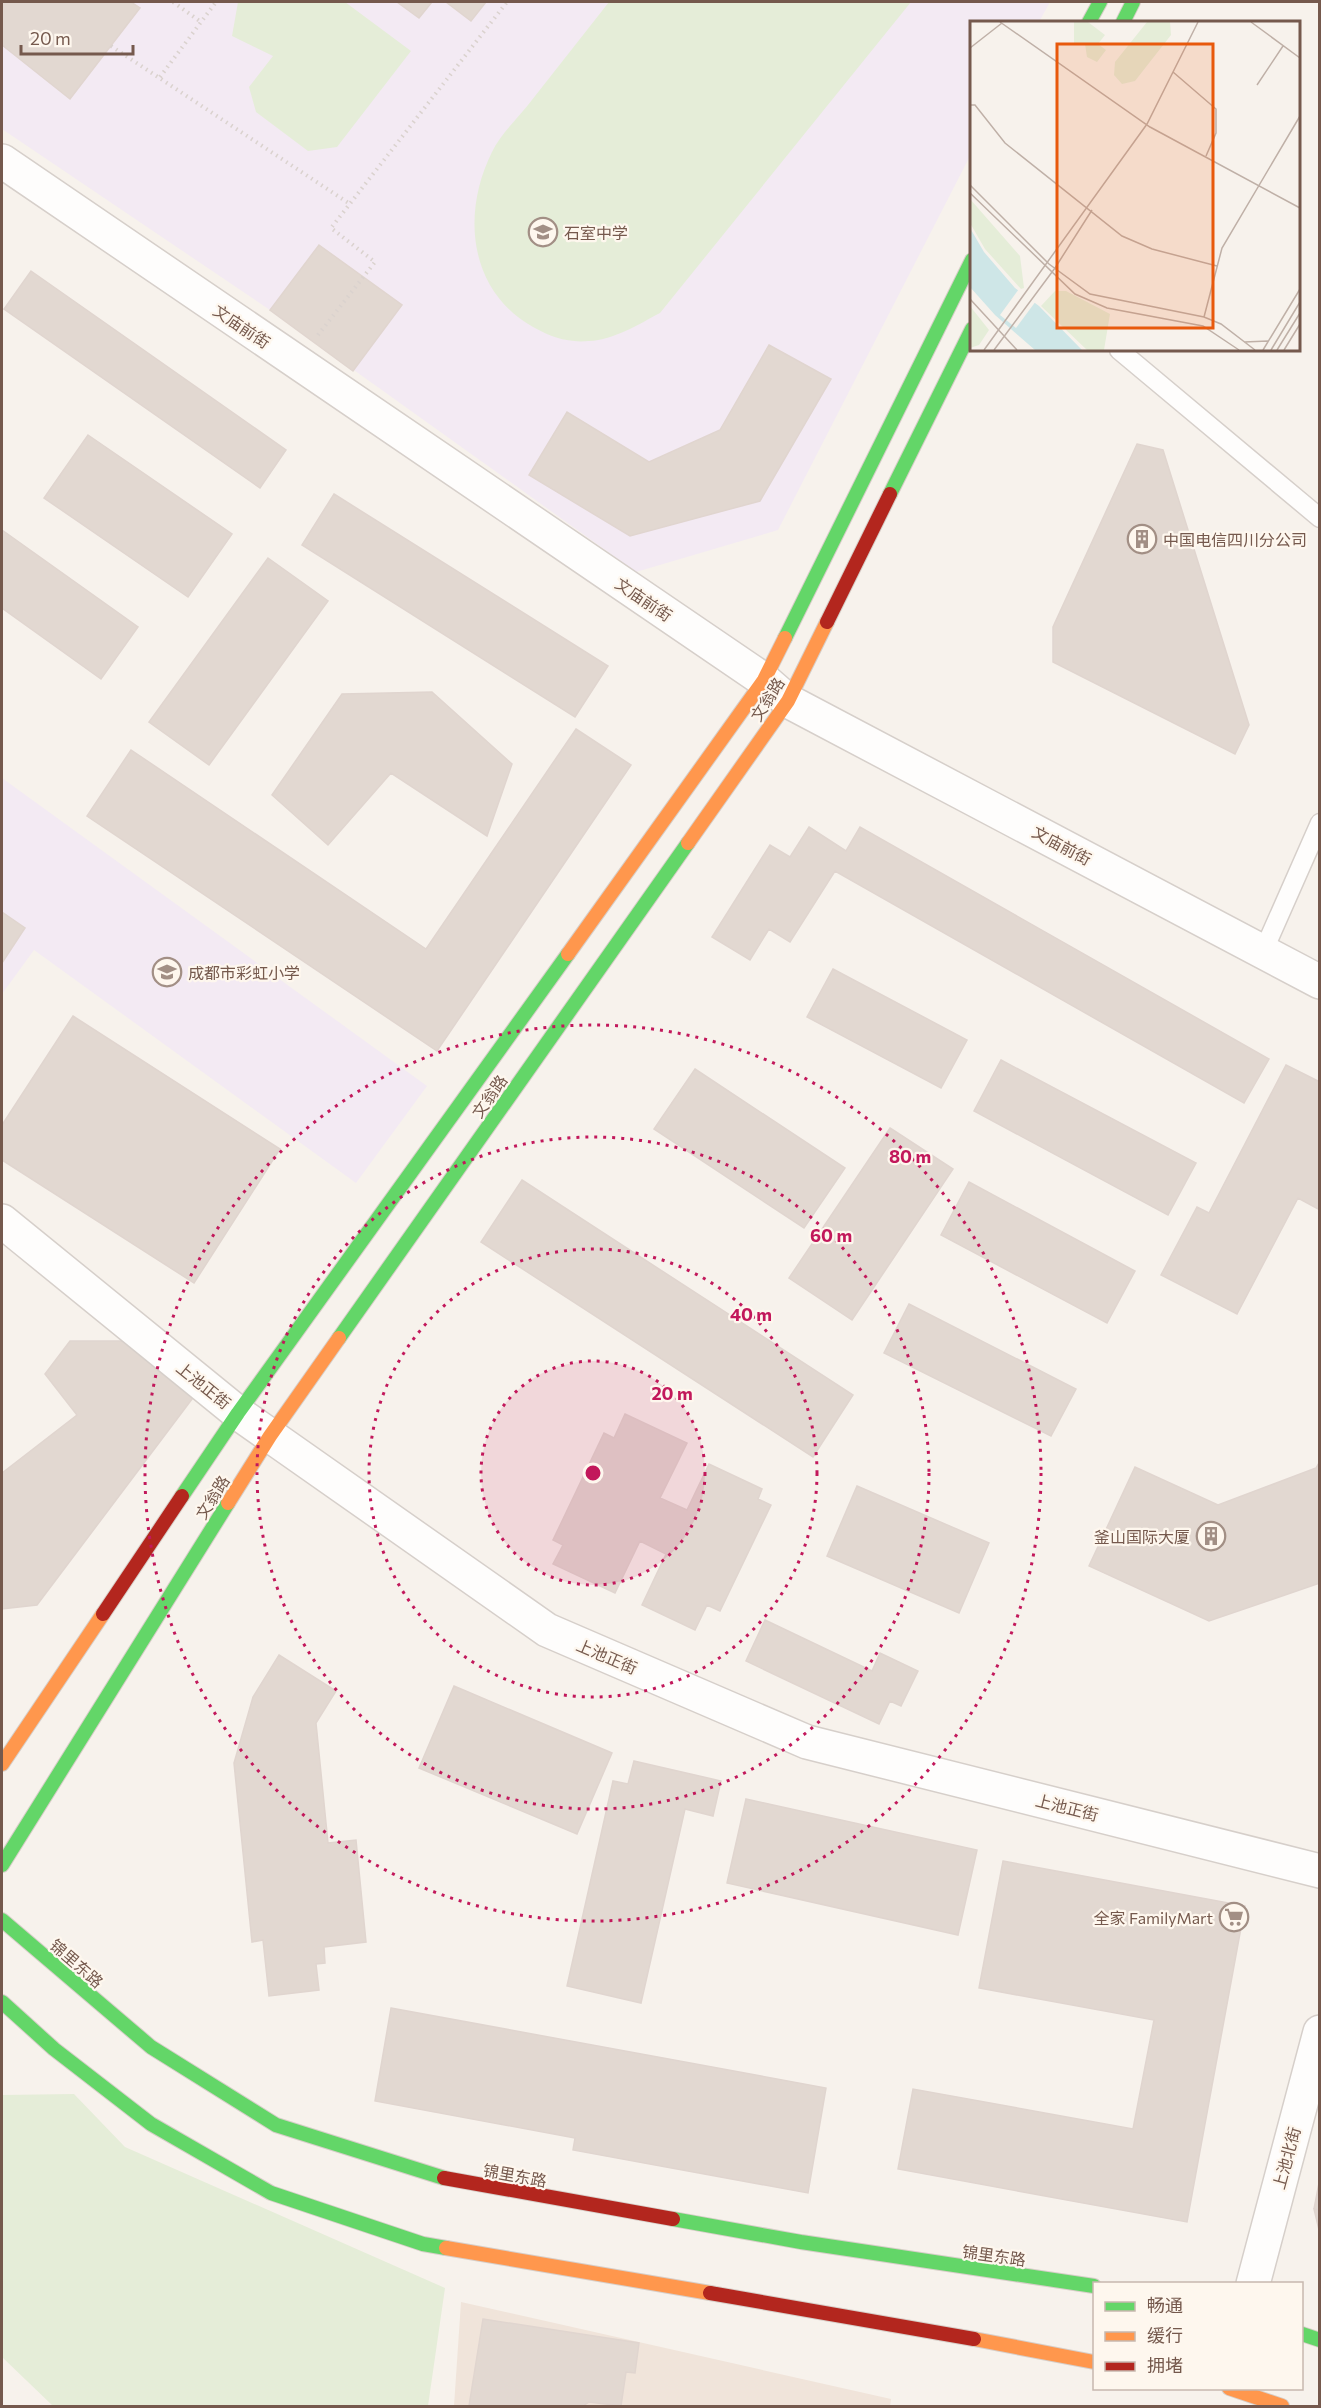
<svg xmlns="http://www.w3.org/2000/svg" width="1321" height="2408" font-family="Commissioner,'Noto Sans SC',sans-serif">
  <style>
    .residential { fill: #f0e4da }
    .education { fill: #f3eaf3 }
    .green { fill: #e5edd8 }
    .building { fill: #e2d8d1; stroke: #e0d5cf; stroke-width: 1.5 }
    .lines { fill: none; stroke-linecap: round; stroke-linejoin: round }
    .lane-casing { stroke: #d6cfca; stroke-width: 21 }
    .street-casing { stroke: #d6cfca; stroke-width: 36 }
    .fast-casing { stroke: #d7cec8; stroke-width: 16 }
    .slow-casing { stroke: #d7cec8; stroke-width: 16 }
    .jam-casing { stroke: #d7cec8; stroke-width: 16 }
    .path { stroke: #dad2ce; stroke-width: 4; stroke-dasharray: 1.5 4.5; stroke-linecap: butt }
    .lane { stroke: #fefdfc; stroke-width: 18 }
    .street { stroke: #fefdfc; stroke-width: 33 }
    .fast { stroke: #63d668; stroke-width: 14 }
    .slow { stroke: #ff974d; stroke-width: 14 }
    .jam { stroke: #b3261e; stroke-width: 14 }
    .ring { fill: none; stroke: #c2185b; stroke-width: 3; stroke-dasharray: 3 6 }
    .labels { text-anchor: middle; dominant-baseline: central; stroke-width: 4.5; stroke-linejoin: round; paint-order: stroke }
    .poi-label { font-size: 16px; fill: #75594d; stroke: #fef7ee; text-anchor: start }
    .street-label { font-size: 16px; fill: #75594d; stroke: #fef7ee }
    .inset-road { fill: none; stroke: #bfb0a7; stroke-width: 1.5 }
    .view { fill: #e8590c; fill-opacity: 0.15; stroke: #e8590c; stroke-width: 3 }
    .inset-edge { fill: none; stroke: #75594d; stroke-width: 3 }
    .centre { fill: #c2185b; stroke: #fef7ee; stroke-width: 3 }
    .ring-label { font-size: 18px; text-anchor: middle; font-weight: bold; fill: #c2185b; stroke: #fef7ee; stroke-width: 4.5; stroke-linejoin: round; paint-order: stroke }
  </style>
  <rect width="100%" height="100%" fill="#f7f2ec"/>
  <path class="residential" d="M461 2302 891 2399 890 2406H454Z"/>
  <path class="education" d="M2 2H1050L1039 22H972L971 154 778 530 636 572 270 310 2 129Z
    M2 778 427 1086 356 1183 34 950 2 994Z"/>
  <path class="green" d="M238 2H345L411 51 337 147 308 151 256 112 249 87 273 56 232 36Z
    M609 2H911L660 313C639 324 614 340 589 341 568 343 551 337 533 327 469 291 461 214 492 152 500 135 516 120 528 105 555 71 582 36 609 2Z
    M74 2094 125 2147 445 2288 428 2406H53L2 2357V2095Z"/>
  <path class="building" d="M2 2H131L140 8 70 99 2 45Z
    M397 2H432L419 18Z
    M446 2H486L471 21Z
    M319 245 402 305 353 371 270 310Z
    M31 271 286 450 260 488 4 309Z
    M769 345 831 379 760 501 630 536 529 475 567 412 649 462 720 430Z
    M88 435 232 534 188 597 44 498Z
    M1137 444 1163 450 1249 725 1235 754 1053 662V627Z
    M334 494 608 666 575 717 302 545Z
    M2 530 138 627 101 679 2 608Z
    M268 558 328 601 209 765 149 722Z
    M432 692 512 764 487 836 391 773 328 845 272 795 342 694Z
    M576 729 631 765 437 1051 87 816 131 750 426 949Z
    M809 827 846 851 860 827 1269 1059 1244 1103 835 871 790 942 769 929 750 960 712 937 770 845 790 857Z
    M2 912 25 928 2 963Z
    M833 969 967 1040 941 1088 807 1017Z
    M73 1016 280 1149 194 1283 2 1160V1125Z
    M1001 1060 1196 1163 1168 1215 974 1111Z
    M1286 1065 1320 1082V1210L1298 1198 1237 1314 1161 1275 1197 1207 1209 1213Z
    M695 1069 845 1168 804 1228 654 1129Z
    M890 1128 953 1169 852 1320 789 1278Z
    M522 1180 853 1395 813 1457 481 1242Z
    M969 1182 1135 1271 1107 1323 941 1235Z
    M909 1304 1076 1389 1051 1436 884 1353Z
    M70 1341H131L195 1395 37 1605 2 1609V1473L77 1415 45 1374Z
    M625 1414 687 1443 660 1498 687 1510 709 1464 762 1489 758 1499 771 1505 720 1611 707 1605 695 1630 642 1605 666 1554 640 1541 615 1593 553 1564 563 1545 553 1540 604 1433 614 1438Z
    M1320 1461V1583L1209 1621 1089 1566 1135 1467 1218 1505 1316 1468Z
    M857 1486 989 1543 959 1613 827 1556Z
    M765 1620 872 1671 880 1653 918 1671 901 1706 890 1701 879 1724 746 1661Z
    M279 1655 336 1691 316 1723 328 1843 356 1840 366 1942 324 1947 325 1963 316 1964 319 1990 269 1996 263 1940 252 1942 234 1763 253 1697Z
    M454 1686 612 1753 577 1834 419 1768Z
    M634 1761 721 1781 713 1816 685 1809 641 2003 567 1986 613 1781 628 1784Z
    M746 1799 977 1850 958 1935 727 1883Z
    M1003 1861 1245 1906 1187 2222 898 2169 913 2089 1133 2129 1154 2020 979 1988Z
    M391 2008 826 2088 808 2193 573 2150 575 2138 375 2101Z
    M1320 2178V2210L1314 2209Z
    M1314 2209 1320 2210V2234Z
    M483 2319 639 2343 635 2373 626 2372 621 2406 589 2402 583 2406H469Z"/>
  <g class="lines">
    <g class="lane-casing">
      <path id="lane" d="M1119 350 1320 518
        M1263 952 1320 823"/>
    </g>
    <g class="street-casing">
      <path id="street" d="M2 161 764 680 788 701 1320 982
        M2 1221 238 1413 547 1630 807 1742 1320 1871
        M1253 2284 1320 2032"/>
    </g>
    <g class="fast-casing">
      <path id="fast" d="M1089 22 1100 2
        M1123 22 1133 2
        M890 494 972 329
        M785 638 972 260
        M339 1338 688 843
        M182 1496 238 1413 568 954
        M2 1865 228 1503
        M2 1920 151 2047 276 2125 444 2178
        M2 2002 54 2049 151 2124 271 2193 423 2244 446 2248
        M673 2219 801 2242 1094 2286
        M1302 2334 1320 2340"/>
    </g>
    <g class="slow-casing">
      <path id="slow" d="M688 843 788 701 827 622
        M568 954 764 680 785 638
        M228 1503 270 1436 339 1338
        M2 1764 103 1614
        M446 2248 710 2293
        M974 2339 1094 2362
        M1229 2388 1282 2406"/>
    </g>
    <g class="jam-casing">
      <path id="jam" d="M827 622 890 494
        M103 1614 182 1496
        M444 2178 673 2219
        M710 2293 974 2339"/>
    </g>
    <path class="path" d="M173 2 201 22
      M111 46 350 204
      M160 77 216 2
      M318 335 375 262 331 228 507 2"/>
    <use href="#lane" class="lane"/>
    <use href="#street" class="street"/>
    <use href="#fast" class="fast"/>
    <use href="#slow" class="slow"/>
    <use href="#jam" class="jam"/>
  </g>
  <circle cx="593" cy="1473" r="112" fill="#c2185b" fill-opacity=".12"/>
  <g class="ring">
    <circle cx="593" cy="1473" r="112"/>
    <circle cx="593" cy="1473" r="224"/>
    <circle cx="593" cy="1473" r="336"/>
    <circle cx="593" cy="1473" r="448"/>
  </g>
  <defs>
    <g id="school-ring" transform="scale(1.5)"><circle r="9.5" fill="#fef7ee" stroke="#a28f85" stroke-width="1.5"/><path d="M0-5L7-2L0 1L-7-2ZM-4 1L0 2.5L4 1V4Q0 6-4 4Z" fill="#a28f85"/></g>
    <g id="building-ring" transform="scale(1.5)"><circle r="9.5" fill="#fef7ee" stroke="#a28f85" stroke-width="1.5"/><path d="M-4-6H4V6H1V3H-1V6H-4ZM-2.5-4.3h1.7v1.8h-1.7ZM.8-4.3h1.7v1.8H.8ZM-2.5-1h1.7V.8h-1.7ZM.8-1h1.7V.8H.8Z" fill="#a28f85"/></g>
    <g id="supermarket-ring" transform="scale(1.5)"><circle r="9.5" fill="#fef7ee" stroke="#a28f85" stroke-width="1.5"/><path d="M-6-5.5h2.5l.6 2H6L4.5 2H-2.5L-4.4-4H-6ZM-1.5 3.2a1.3 1.3 0 1 0 .1 0ZM3 3.2a1.3 1.3 0 1 0 .1 0Z" fill="#a28f85"/></g>
  </defs>
  <g fill-rule="evenodd">
    <use href="#school-ring" x="543" y="232"/>
    <use href="#building-ring" x="1142" y="539"/>
    <use href="#school-ring" x="167" y="972"/>
    <use href="#building-ring" x="1211" y="1536"/>
    <use href="#supermarket-ring" x="1234" y="1917"/>
  </g>
  <g class="labels">
    <g class="poi-label">
      <text x="564" y="232">石室中学</text>
      <text x="1163" y="539">中国电信四川分公司</text>
      <text x="188" y="972">成都市彩虹小学</text>
      <text x="1190" y="1536" text-anchor="end">釜山国际大厦</text>
      <text x="1213" y="1917" text-anchor="end">全家 FamilyMart</text>
    </g>
    <g class="street-label">
      <text transform="translate(242 326) rotate(34)">文庙前街</text>
      <text transform="translate(644 599) rotate(34)">文庙前街</text>
      <text transform="translate(767 699) rotate(-58)">文翁路</text>
      <text transform="translate(1062 845) rotate(28)">文庙前街</text>
      <text transform="translate(489 1096) rotate(-55)">文翁路</text>
      <text transform="translate(204 1385) rotate(39)">上池正街</text>
      <text transform="translate(212 1497) rotate(-58)">文翁路</text>
      <text transform="translate(607 1656) rotate(23)">上池正街</text>
      <text transform="translate(1067 1807) rotate(14)">上池正街</text>
      <text transform="translate(77 1963) rotate(41)">锦里东路</text>
      <text transform="translate(1286 2158) rotate(-75)">上池北街</text>
      <text transform="translate(515 2175) rotate(10)">锦里东路</text>
      <text transform="translate(994 2255) rotate(8)">锦里东路</text>
    </g>
  </g>
  <g transform="translate(970 21)">
    <rect width="330" height="330" fill="#f7f2ec"/>
    <path d="M104 1H118L135 14 128 23 136 29 127 41 117 36 115 23H104ZM177 1H200L201 14 165 60 152 63 144 54 145 41ZM0 178 50 235 54 267 51 268 15 228 0 202ZM85 270H96L140 293 134 329H117L71 285ZM0 285 19 309 9 324 0 327Z" fill="#e5edd8"/>
    <path d="M0 207 14 231 45 267 69 285 112 329H65L25 294 0 266Z" fill="#cee6e7"/>
    <path d="M49 268 66 280 46 307 30 294Z" fill="#f7f2ec"/>
    <path class="inset-road" d="M30 1 180 106 330 187M281 1 330 37M0 27 32 2M203 51 246 88V112L236 135M287 64 313 25M0 84H5L35 122 152 215 182 228 247 245M0 164 79 243 120 273 234 296 251 303 285 329M0 172 105 273 137 287 233 305 269 329M0 278 47 329M234 296 252 227 330 95M274 321 298 320M14 329 177 103 228 1M24 329 85 247 122 189M293 329 330 268M301 329 330 281M307 329 330 292M314 329 330 303"/>
    <path class="view" d="M87 23H243V307H87Z"/>
    <rect width="330" height="330" class="inset-edge"/>
  </g>
  <circle cx="593" cy="1473" r="9" class="centre"/>
  <g class="ring-label">
    <text x="910" y="1163">80 m</text>
    <text x="831" y="1242">60 m</text>
    <text x="751" y="1321">40 m</text>
    <text x="672" y="1400">20 m</text>
  </g>
  <rect width="1321" height="2408" fill="none" stroke="#75594d" stroke-width="6"/>
  <rect x="1093" y="2282" width="210" height="108" fill="#fef7ee" stroke="#c7b8ae" stroke-width="1.5"/>
  <rect x="1105" y="2302" width="30" height="9" fill="#63d668" stroke="#c7b8ae" stroke-width="1.5"/>
  <text x="1147" y="2312" font-size="18" fill="#75594d">畅通</text>
  <rect x="1105" y="2332" width="30" height="9" fill="#ff974d" stroke="#c7b8ae" stroke-width="1.5"/>
  <text x="1147" y="2342" font-size="18" fill="#75594d">缓行</text>
  <rect x="1105" y="2362" width="30" height="9" fill="#b3261e" stroke="#c7b8ae" stroke-width="1.5"/>
  <text x="1147" y="2372" font-size="18" fill="#75594d">拥堵</text>
  <path d="M21 45v9h112v-9" fill="none" stroke="#75594d" stroke-width="3"/>
  <text x="30" y="45" font-size="18" fill="#75594d" stroke="#fef7ee" stroke-width="4.5" paint-order="stroke">20 m</text>
</svg>
